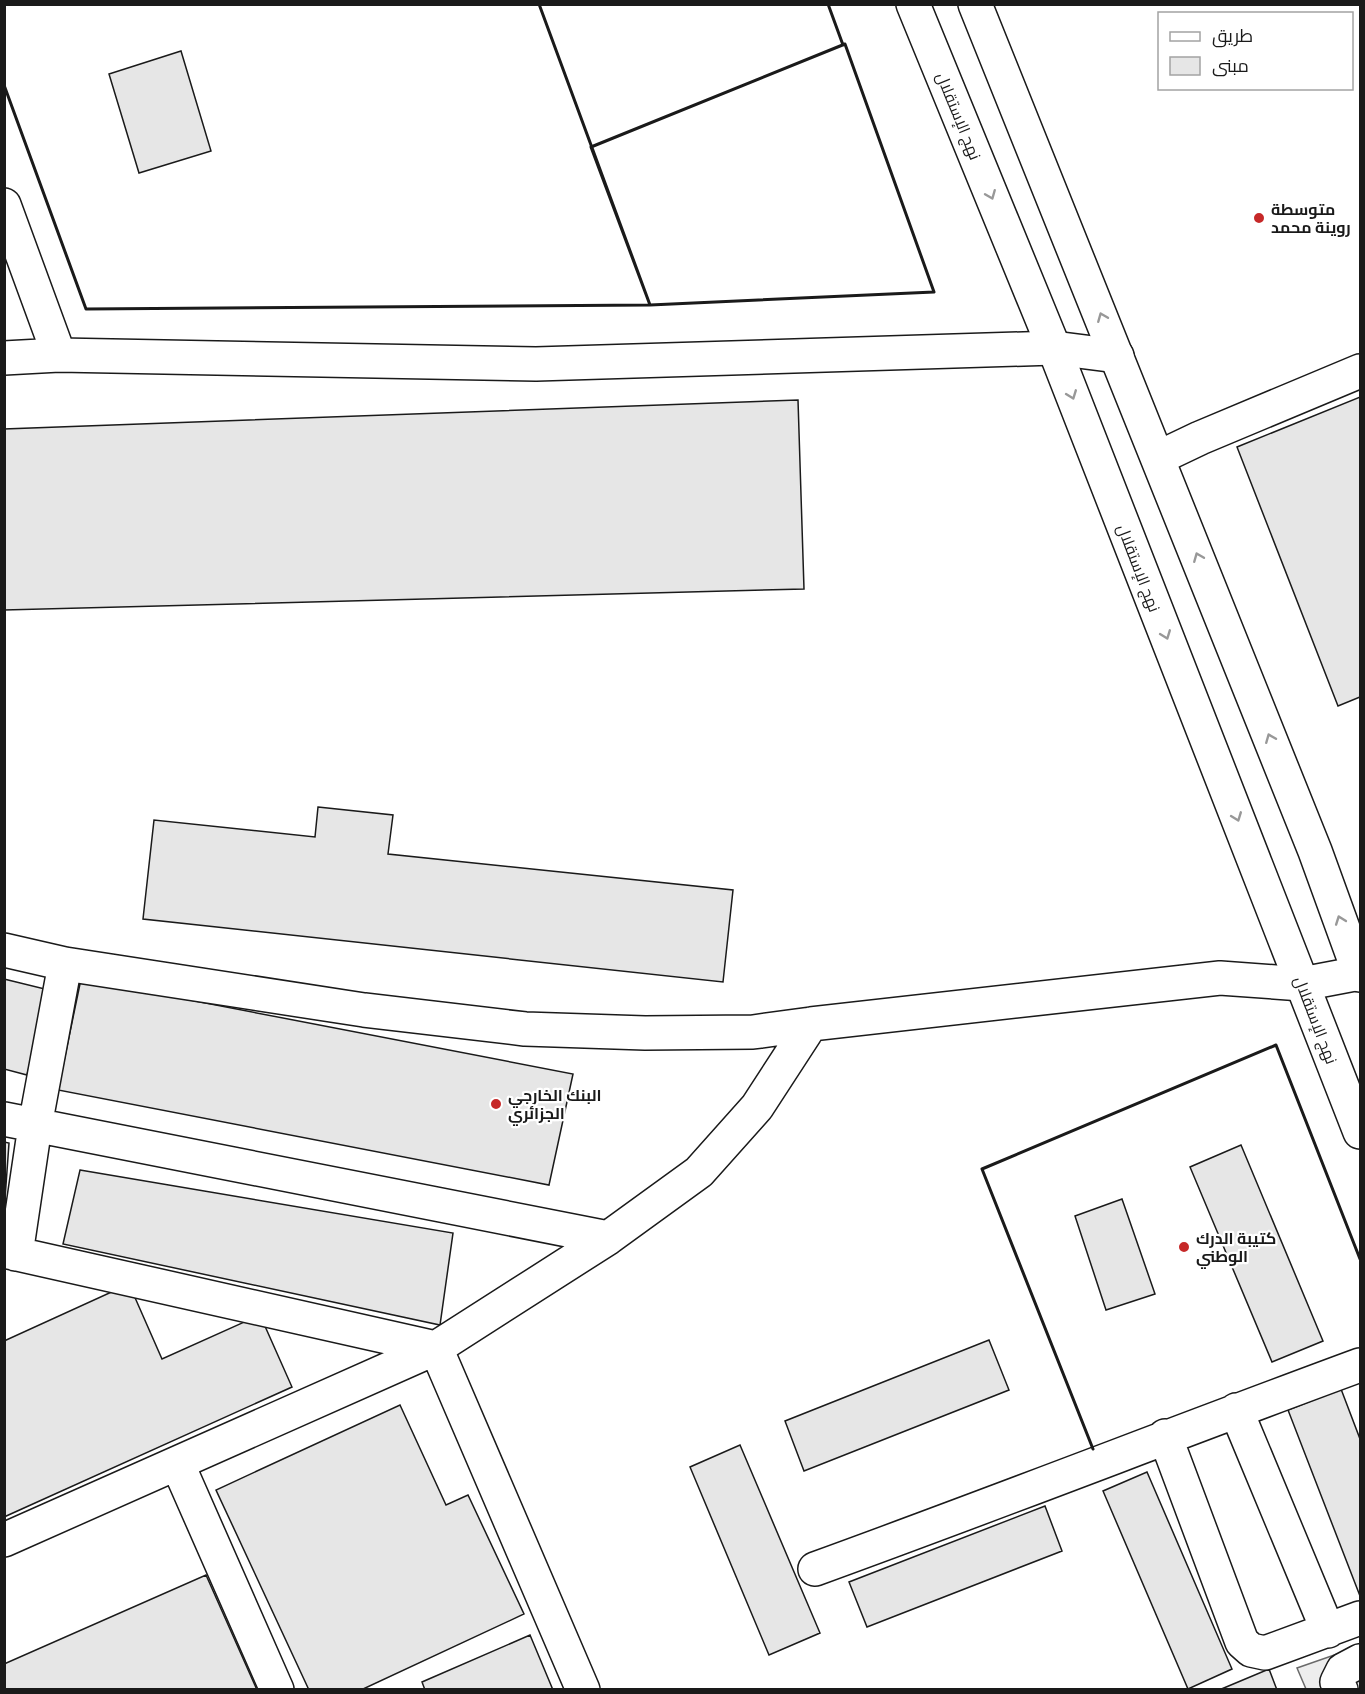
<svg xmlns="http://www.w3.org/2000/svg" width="1365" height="1694" font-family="Georgia,Cairo,serif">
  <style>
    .built { fill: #ededed; stroke: #6a6a6a; stroke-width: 1.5 }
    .building { fill: #e6e6e6; stroke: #1a1a1a; stroke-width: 1.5 }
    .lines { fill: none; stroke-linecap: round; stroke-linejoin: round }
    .minor-casing { stroke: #1a1a1a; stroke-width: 36 }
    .major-casing { stroke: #1a1a1a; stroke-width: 36 }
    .minor { stroke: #fff; stroke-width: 33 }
    .major { stroke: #fff; stroke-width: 33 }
    .wall { stroke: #1a1a1a; stroke-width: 3 }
    .oneway { stroke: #989898 }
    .poi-dot { fill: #c62828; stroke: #fff; stroke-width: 2 }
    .labels { text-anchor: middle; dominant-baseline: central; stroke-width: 4.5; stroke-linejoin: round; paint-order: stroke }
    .street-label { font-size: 16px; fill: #1a1a1a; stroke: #fff }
    .poi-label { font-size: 16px; font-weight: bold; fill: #1a1a1a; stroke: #fff; text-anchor: start }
  </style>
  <rect width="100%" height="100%" fill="#fff"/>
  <path class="built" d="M1360 1646V1689H1306L1297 1668Z"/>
  <path class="building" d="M181 51 211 151 139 173 109 74Z
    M1360 397V697L1338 706 1237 447Z
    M798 400 804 589 4 610V429Z
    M318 807 393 815 388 854 733 890 723 982 143 919 154 820 315 837Z
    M4 979 49 990 27 1075 4 1069Z
    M81 979 573 1074 549 1185 58 1090Z
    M4 1142 9 1143 4 1213Z
    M1241 1145 1323 1341 1272 1362 1190 1167Z
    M80 1170 453 1233 440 1325 63 1244Z
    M1122 1199 1155 1294 1106 1310 1075 1216Z
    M129 1284 162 1359 260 1315 292 1387 4 1517V1341Z
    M989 1340 1009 1390 804 1471 785 1421Z
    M1341 1389 1360 1439V1596L1288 1410Z
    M400 1405 446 1505 468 1495 524 1614 361 1690H309L216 1490Z
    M740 1445 820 1633 769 1655 690 1467Z
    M1147 1472 1232 1669 1188 1689 1103 1491Z
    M1045 1506 1062 1551 867 1627 849 1582Z
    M206 1575 257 1690H4V1664Z
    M530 1635 553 1690H425L422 1682Z
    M1269 1669 1277 1690H1219Z"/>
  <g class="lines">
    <g class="minor-casing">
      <path id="minor" d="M4 205 59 355
        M4 358 59 355 536 364 1054 348 1117 356
        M1158 458 1200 438 1360 371
        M4 950 65 964 364 1010 525 1029 645 1033 753 1032 811 1024 1220 978 1302 984 1360 973
        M4 1119 608 1238
        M4 1251 436 1348 583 1690
        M16 1254 35 1126 65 964
        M1236 1410 1328 1631
        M1165 1436 1242 1642 1251 1650 1265 1653 1360 1618
        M178 1465 277 1690
        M4 1540 436 1348 608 1238 699 1172 757 1107 811 1024
        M815 1569C997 1503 1178 1432 1360 1365
        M1341 1690 1337 1682 1343 1670 1360 1661"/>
    </g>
    <g class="major-casing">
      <path id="major" d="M913 4 1054 348 1360 1132
        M975 4 1315 851 1360 975"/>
    </g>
    <use href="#minor" class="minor"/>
    <use href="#major" class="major"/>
    <path class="wall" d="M828 4 843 45
      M845 44 934 292 650 305 591 147Z
      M4 85 86 309 650 305 539 4
      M1093 1449 982 1169 1276 1045 1360 1259"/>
  </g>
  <defs><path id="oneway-chevron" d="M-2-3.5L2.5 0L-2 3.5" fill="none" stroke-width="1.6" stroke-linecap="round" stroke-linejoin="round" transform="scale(1.5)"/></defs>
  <g class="oneway">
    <use href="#oneway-chevron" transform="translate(991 195) rotate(68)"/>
    <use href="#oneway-chevron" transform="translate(1102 317) rotate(-112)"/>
    <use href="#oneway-chevron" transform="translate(1072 395) rotate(69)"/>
    <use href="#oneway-chevron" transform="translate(1198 557) rotate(-112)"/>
    <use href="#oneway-chevron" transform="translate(1166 635) rotate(69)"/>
    <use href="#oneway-chevron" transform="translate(1270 738) rotate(-112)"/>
    <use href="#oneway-chevron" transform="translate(1237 817) rotate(69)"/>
    <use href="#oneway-chevron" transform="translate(1340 920) rotate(-110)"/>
  </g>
  <g class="poi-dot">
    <circle cx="1259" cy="218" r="6"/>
    <circle cx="496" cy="1104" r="6"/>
    <circle cx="1184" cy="1247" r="6"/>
  </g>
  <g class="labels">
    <g class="street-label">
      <text transform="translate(959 116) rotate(68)">نهج الإستقلال</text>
      <text transform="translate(1139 568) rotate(69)">نهج الإستقلال</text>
      <text transform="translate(1316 1020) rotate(69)">نهج الإستقلال</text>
    </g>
    <g class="poi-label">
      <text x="1271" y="209">متوسطة<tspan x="1271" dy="18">روينة محمد</tspan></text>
      <text x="508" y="1095">البنك الخارجي<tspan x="508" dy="18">الجزائري</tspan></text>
      <text x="1196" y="1238">كتيبة الدرك<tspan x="1196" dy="18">الوطني</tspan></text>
    </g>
  </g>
  <rect width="1365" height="1694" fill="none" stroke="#1a1a1a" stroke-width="12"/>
  <rect x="1158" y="12" width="195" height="78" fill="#ffffff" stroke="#a3a3a3" stroke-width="1.5"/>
  <rect x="1170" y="32" width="30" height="9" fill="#ffffff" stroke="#a3a3a3" stroke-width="1.5"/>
  <text x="1212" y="42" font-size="18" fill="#1a1a1a">طريق</text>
  <rect x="1170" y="57" width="30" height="18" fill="#e6e6e6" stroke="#a3a3a3" stroke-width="1.5"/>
  <text x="1212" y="72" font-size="18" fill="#1a1a1a">مبنى</text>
</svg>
